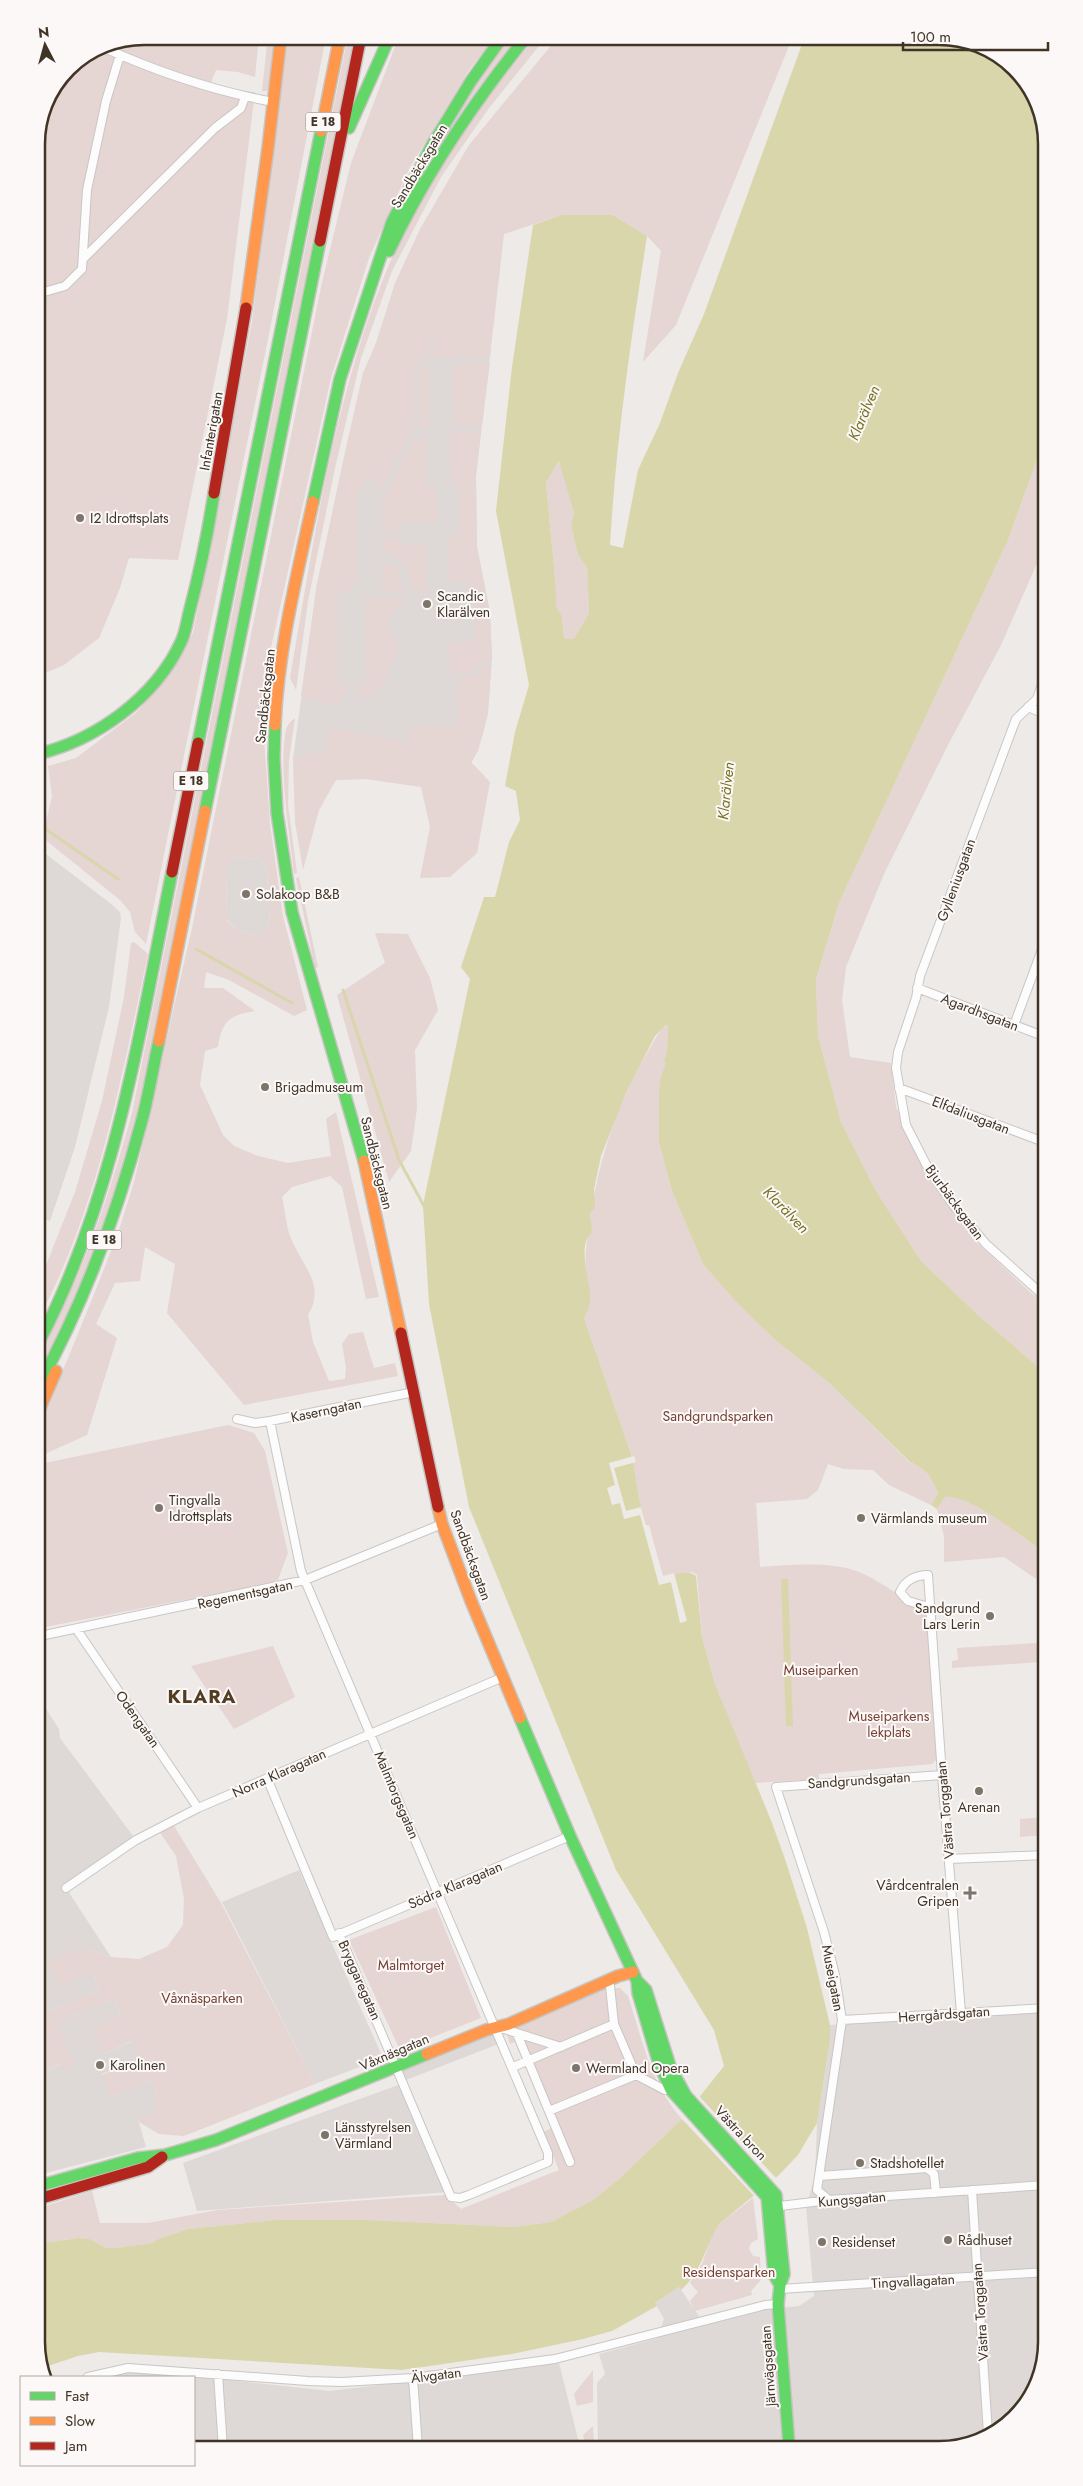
<svg xmlns="http://www.w3.org/2000/svg" width="1083" height="2486" font-family="Jost,sans-serif">
  <style>
    .built { fill: #ded9d7 }
    .green { fill: #e5d5d3; fill-rule: evenodd }
    .water { fill: #d9d6ac; fill-rule: evenodd }
    .pier { fill: #edeae8 }
    .lines { fill: none; stroke-linecap: round; stroke-linejoin: round }
    .stream { stroke: #d9d6ac; stroke-width: 3 }
    .street-casing { stroke: #c9c6c4; stroke-width: 10 }
    .fast-casing { stroke: #c7c4c0; stroke-width: 14 }
    .slow-casing { stroke: #c7c4c0; stroke-width: 14 }
    .jam-casing { stroke: #c7c4c0; stroke-width: 14 }
    .street { stroke: #fcfcfc; stroke-width: 8 }
    .fast { stroke: #63d668; stroke-width: 11 }
    .slow { stroke: #ff974d; stroke-width: 11 }
    .jam { stroke: #b3261e; stroke-width: 11 }
    .poi-dot { fill: #7d746a; stroke: #fbf8f7; stroke-width: 2 }
    .labels { text-anchor: middle; dominant-baseline: central; stroke-width: 4; stroke-linejoin: round; paint-order: stroke }
    .shield { fill: #fbf8f7; stroke: #786f65; stroke-width: 1 }
    .shield-label { font-size: 12px; font-weight: bold; fill: #403426 }
    .street-label { font-size: 14px; fill: #403426; stroke: #fbf8f7 }
    .poi-label { font-size: 14px; fill: #403426; stroke: #fbf8f7; text-anchor: start }
    .park-label { font-size: 14px; fill: #753f32; stroke: #fbf8f7 }
    .water-label { font-size: 15px; font-style: italic; fill: #757321; stroke: #fbf8f7 }
    .district-label { font-size: 19px; font-weight: bold; letter-spacing: 1px; fill: #523d22; stroke: #fbf8f7 }
    .rim { fill: none; stroke: #403426; stroke-width: 2.5 }
  </style>
  <rect width="100%" height="100%" fill="#edeae8"/>
  <path class="built" d="M426 343 491 349 476 476 477 547 490 613 492 658 488 714 478 751 471 763 328 727V750L293 758 317 584 407 360Z
    M38 848 110 903 120 912 121 918 109 1007 75 1147 50 1221 39 1218Z
    M234 857 262 859 267 872 270 926 257 936 238 931 227 920 226 867Z
    M40 1699 59 1729 60 1738 136 1840 66 1888 111 1957 82 1948 100 1990 41 2014Z
    M299 1870 383 2058 315 2084 222 1902Z
    M114 1999 121 2015 92 2028 103 2054 133 2041 140 2058 102 2074 111 2097 151 2080 159 2097 157 2111 138 2119 146 2147 42 2174 41 2072 60 2064 57 2023Z
    M1046 2012 1047 2342 1025 2407 974 2444 598 2446 597 2383 605 2374 599 2354 658 2338 664 2319 655 2303 679 2287 705 2325 763 2310 799 2306 814 2296 806 2207 815 2176 817 2123 830 2040V2025Z
    M494 2028 501 2043 406 2080 400 2064Z
    M401 2084 448 2192 197 2211 183 2163Z
    M559 2363 580 2447 194 2449V2377H103L128 2372 171 2374 330 2391Z"/>
  <path class="green" d="M144 36H259L255 77 238 72 216 70 211 82 235 91 255 92 227 319 178 560 129 558 120 588 99 638 64 665 38 676 36 138 45 103 68 68 103 44Z
    M268 36H275L269 84 267 91H262Z
    M287 36H326L269 334 146 944 135 932 130 912 120 900 48 842 43 834 52 796 48 766 76 758 137 712 171 672 193 633 252 322Z
    M348 36H354L134 1132 86 1276 40 1374C39 1340 67 1303 79 1272 101 1220 117 1167 132 1113Z
    M399 36H496L469 70 409 169 369 258 331 378 268 661 264 738 270 824 283 916 307 1010 294 1016 229 980 206 972 204 988H223L255 1011C230 1015 222 1020 218 1047L205 1051 200 1085 223 1135 234 1146 258 1156 288 1163 331 1156 326 1119 336 1112 379 1297 366 1299 342 1187 330 1176 292 1187 282 1197C285 1210 286 1224 290 1236 300 1264 327 1284 308 1315L313 1342 329 1381 345 1379 346 1367 342 1344 349 1334 363 1332 374 1368 395 1363 398 1376 244 1405 167 1313 175 1264 145 1247 140 1281 115 1283 96 1324 117 1338 87 1435 40 1456V1416L66 1363 99 1282 119 1230 134 1182 192 928 321 287 351 163ZM234 857 262 859 267 872 270 926 257 936 238 931 227 921 226 867Z
    M510 36H520C474 90 440 153 404 213L437 145 484 71Z
    M537 36H547L489 108 441 177 392 271 361 358 335 468 308 601 296 690 290 678C316 527 338 369 405 229 437 161 489 94 537 36Z
    M559 36H793L676 325 643 362 661 251 647 236 613 215H561L504 234 490 356 437 358 434 354 435 344H430L429 356 419 362 414 372 415 424 382 488H376V479L365 478V488L357 489V581L346 592 337 593 338 686H348C342 714 321 702 301 696L317 584 345 452 363 373 376 343 395 283 420 229 469 145Z
    M490 362 482 425 453 426 452 364Z
    M424 365H429L430 429 419 427 418 371Z
    M481 431 476 476 477 547 490 613 492 658C477 669 469 676 450 674L448 643 475 641 474 591H467L466 581H449L448 536H459L458 485H450L449 432Z
    M427 435V485H436L437 523H400V531L383 532 382 501 413 440Z
    M1042 446V552L1001 645 948 745 884 874 846 967 842 1000 850 1057 891 1063 896 1107 933 1181 975 1241 1031 1293 1044 1302V1372L979 1316 921 1261 876 1191 841 1122 818 1036 816 979 839 903 1008 540Z
    M560 460 574 513 571 525 578 555 587 568 589 613 574 639 564 638 562 616 556 606V588L546 483Z
    M400 536V545H426V584L429 585V591L410 590C407 567 406 561 383 551V537Z
    M383 563 393 564 399 568 403 591 377 593V590L383 589Z
    M365 597H402V607L395 608 388 621 399 648C391 668 383 694 360 699L356 686H366Z
    M491 664C489 697 489 733 471 762L490 782 477 853 450 877 420 878 430 827 421 787 365 779 336 780 319 810 303 870 295 822 293 758 327 750 328 727 406 742 413 726 458 727 457 680 476 675Z
    M295 718 289 760 288 805 297 873 294 874C290 835 278 768 286 730 287 725 291 721 295 718Z
    M299 877 318 967 315 968 296 878Z
    M375 933 408 934 430 978 438 1010 415 1050 417 1108 411 1151 389 1182 337 995 385 963Z
    M134 942 148 954C121 1078 99 1205 39 1318V1283L75 1192 102 1101 124 997 131 943Z
    M666 1025 668 1026 667 1051 664 1061 666 1064 659 1093V1143L672 1191 703 1264 737 1303 774 1339 828 1382 909 1462C928 1471 930 1475 938 1493L931 1505 889 1485 873 1470 844 1469 828 1464 818 1490 807 1499 756 1503 760 1567C792 1565 829 1561 859 1572 884 1582 902 1602 929 1605L937 1759 932 1764 819 1774V1779L755 1783 715 1684 702 1637 697 1575 692 1572 662 1579 639 1498 633 1460 584 1318C596 1297 583 1274 586 1251 593 1182 610 1117 645 1057 653 1044 655 1036 666 1025Z
    M228 1425 254 1433 265 1451 288 1553 277 1582 40 1628V1464Z
    M952 1496C985 1506 1017 1533 1045 1553V1585L1004 1557 944 1562V1536L937 1509 945 1497Z
    M1038 1643 1040 1662 952 1668V1661L958 1660 957 1648Z
    M273 1646 295 1697 234 1729 191 1666Z
    M1045 1817V1835L1020 1837V1819Z
    M171 1821 221 1903 315 2084 184 2136 159 2134 139 2122 138 2119 157 2111 152 2100 159 2097 151 2080 111 2097 102 2075 140 2058 132 2041 103 2054 92 2028 121 2015 114 1999 57 2023 75 2065 63 2071 59 2064 41 2072V2014L100 1990 93 1973 58 1987 48 1962 82 1948 111 1957 139 1959 167 1947 183 1925 184 1899 176 1856 159 1831Z
    M436 1907 481 2018 400 2050 349 1940Z
    M606 1988H620L628 1996C642 2039 651 2085 682 2119L619 2179 593 2200 551 2222 513 2227 369 2220H275L188 2229 158 2239 152 2243 117 2248H106L90 2239 79 2238 42 2243V2207L92 2191 100 2223H148L218 2210 445 2195 461 2209 559 2170 543 2132 552 2128 517 2041 510 2044 506 2031Z
    M753 2198 758 2239 751 2243 749 2249 753 2256 760 2257 761 2280 751 2291 752 2295 695 2311 690 2301 698 2292 690 2283 702 2264 712 2234 719 2224Z
    M593 2370V2402L577 2406 574 2394Z
    M593 2426 594 2446 586 2447 583 2435Z"/>
  <path class="water" d="M805 36 946 37 1004 58 1041 109 1042 446 1008 540 839 903 816 979 818 1036 841 1122 876 1191 921 1261 979 1316 1044 1372 1045 1553C1025 1539 968 1493 945 1497L937 1509 931 1505 938 1493C930 1475 928 1471 910 1462L828 1382 774 1339 737 1303 703 1264 672 1191 659 1143V1093L661 1076 666 1064 664 1061 667 1051 668 1026 666 1025 655 1036 626 1093 601 1156 594 1189 595 1207 590 1214 592 1232C576 1246 591 1281 590 1299 590 1306 587 1312 584 1318L633 1460 639 1498 662 1578C672 1577 686 1568 696 1576L702 1637 715 1684 772 1823 785 1859 807 1928 830 2025V2040L817 2123 798 2155 779 2175 719 2224C705 2246 702 2272 681 2290L679 2287 655 2303 657 2306 612 2331 583 2339 512 2354 402 2370 99 2352 78 2356 42 2368V2243L79 2238 90 2239 106 2248H117L152 2243 158 2239 188 2229 275 2220H369L513 2227 551 2222 593 2200 619 2179 682 2119 724 2066 714 2030 616 1870 469 1507 429 1304 423 1205 470 979 461 967 484 897H495L509 842 520 820 516 791 505 786 515 732 529 685 496 511 512 367 533 225 561 215H613L647 236C631 339 616 441 610 545L623 548 638 470 660 423 678 373 704 314ZM559 461 574 513 571 525 578 555 587 568 589 613 574 639 564 638 562 616 556 606V588L546 483Z
    M781 1579H788L793 1726H786Z"/>
  <path class="pier" d="M634 1456 636 1462 614 1468 626 1511 641 1507 646 1525H649L663 1576 674 1573 687 1621 680 1623 671 1582 659 1585 640 1515 624 1519 620 1503 612 1505 607 1488 615 1485 609 1463Z
    M698 2095 778 2180 756 2198 680 2117Z"/>
  <g class="lines">
    <path class="stream" d="M38 824 118 879
      M196 949 292 1003
      M343 990 399 1160 425 1208"/>
    <g class="street-casing">
      <path id="street" d="M100 46C157 72 213 91 274 102
        M83 259 215 128 241 108 245 97
        M37 294 65 286 82 269 87 190 106 101 120 55
        M1042 684 1037 699 1016 719 920 976 916 998 898 1052 896 1068 906 1125 929 1170 954 1206 986 1244 1044 1296
        M1028 707 1042 713
        M917 988 1043 1036
        M1014 1025 1043 947
        M899 1088 1044 1142
        M237 1419 255 1423 270 1421 414 1392
        M270 1421 301 1571 548 2153V2162L469 2195 460 2198 451 2197 339 1933
        M932 1608 908 1601 900 1592C905 1580 916 1575 928 1575L942 1775 961 2013
        M77 1630 198 1808
        M40 1636 305 1580 442 1524
        M267 1778 333 1937 570 1836
        M949 1859 1045 1855
        M66 1888 136 1840 198 1808 503 1677
        M610 1986 614 2024 636 2075 665 2090
        M842 2020 1046 2008
        M501 2028 561 2047
        M517 2034 570 2162
        M513 2067 614 2024
        M549 2111 636 2075
        M820 2176 927 2168 934 2174 936 2193
        M972 2190 988 2434
        M829 2200 817 2190 842 2020 835 1975 824 1932 776 1787 942 1775
        M772 2207 829 2200 1046 2185
        M780 2289 1047 2272
        M218 2374 223 2449
        M88 2377 128 2368 308 2381 342 2382 413 2378 555 2359 765 2305 778 2304
        M413 2378 418 2448"/>
    </g>
    <g class="fast-casing">
      <path id="fast" d="M349 128 390 36
        M389 251C426 173 473 103 527 36
        M313 502 340 379 392 222 432 145 471 81 503 36
        M275 725 274 758 277 813 292 912 364 1161
        M198 743 321 131
        M38 754C96 740 155 698 181 642 186 632 187 620 190 609 200 571 208 532 214 493
        M205 811 320 241
        M39 1342C116 1194 139 1034 172 872
        M40 1383C85 1300 118 1211 142 1120 149 1094 153 1067 159 1041
        M520 1718 570 1836 637 1981 646 1990 671 2069 686 2096 776 2195 784 2274 780 2285
        M637 1981 638 1993 659 2064 671 2090 767 2197 774 2275 780 2285 778 2304 789 2445
        M42 2185 138 2158 165 2155 216 2140 427 2054"/>
    </g>
    <g class="slow-casing">
      <path id="slow" d="M321 131 340 36
        M246 308 268 148 281 36
        M275 725C278 650 297 575 313 502
        M159 1041 205 811
        M364 1161 401 1333
        M40 1408 56 1371
        M438 1507 442 1524 471 1601 520 1718
        M427 2054 486 2030 509 2024 618 1976 633 1972"/>
    </g>
    <g class="jam-casing">
      <path id="jam" d="M320 241 361 36
        M214 493 246 308
        M172 872 198 743
        M401 1333 438 1507
        M42 2198 148 2167 162 2157"/>
    </g>
    <use href="#street" class="street"/>
    <use href="#fast" class="fast"/>
    <use href="#slow" class="slow"/>
    <use href="#jam" class="jam"/>
  </g>
  <g class="poi-dot">
    <circle cx="80" cy="518" r="5"/>
    <circle cx="427" cy="604" r="5"/>
    <circle cx="246" cy="894" r="5"/>
    <circle cx="265" cy="1087" r="5"/>
    <circle cx="159" cy="1508" r="5"/>
    <circle cx="861" cy="1518" r="5"/>
    <circle cx="990" cy="1616" r="5"/>
    <circle cx="979" cy="1791" r="5"/>
    <path d="M967.5 1885.5h5v5h5v5h-5v5h-5v-5h-5v-5h5z"/>
    <circle cx="100" cy="2065" r="5"/>
    <circle cx="576" cy="2068" r="5"/>
    <circle cx="325" cy="2135" r="5"/>
    <circle cx="860" cy="2163" r="5"/>
    <circle cx="948" cy="2240" r="5"/>
    <circle cx="822" cy="2242" r="5"/>
  </g>
  <g class="labels">
    <g class="shield">
      <rect x="305.5" y="112.5" width="35" height="19" rx="4"/>
      <rect x="173.5" y="771.5" width="35" height="19" rx="4"/>
      <rect x="86.5" y="1230.5" width="35" height="19" rx="4"/>
    </g>
    <g class="shield-label">
      <text x="323" y="122">E 18</text>
      <text x="191" y="781">E 18</text>
      <text x="104" y="1240">E 18</text>
    </g>
    <g class="street-label">
      <text transform="translate(419 166) rotate(-59)">Sandbäcksgatan</text>
      <text transform="translate(211 431) rotate(-80)">Infanterigatan</text>
      <text transform="translate(265 696) rotate(-84)">Sandbäcksgatan</text>
      <text transform="translate(956 880) rotate(-70)">Gylleniusgatan</text>
      <text transform="translate(980 1012) rotate(21)">Agardhsgatan</text>
      <text transform="translate(971 1115) rotate(21)">Elfdaliusgatan</text>
      <text transform="translate(377 1163) rotate(76)">Sandbäcksgatan</text>
      <text transform="translate(955 1202) rotate(54)">Bjurbäcksgatan</text>
      <text transform="translate(326 1410) rotate(-12)">Kaserngatan</text>
      <text transform="translate(471 1555) rotate(70)">Sandbäcksgatan</text>
      <text transform="translate(245 1594) rotate(-12)">Regementsgatan</text>
      <text transform="translate(138 1719) rotate(55)">Odengatan</text>
      <text transform="translate(279 1773) rotate(-24)">Norra Klaragatan</text>
      <text transform="translate(859 1780) rotate(-4)">Sandgrundsgatan</text>
      <text transform="translate(397 1795) rotate(67)">Malmtorgsgatan</text>
      <text transform="translate(945 1810) rotate(-95)">Västra Torggatan</text>
      <text transform="translate(455 1885) rotate(-23)">Södra Klaragatan</text>
      <text transform="translate(833 1978) rotate(79)">Museigatan</text>
      <text transform="translate(360 1980) rotate(66)">Bryggaregatan</text>
      <text transform="translate(944 2014) rotate(-4)">Herrgårdsgatan</text>
      <text transform="translate(394 2052) rotate(-23)">Våxnäsgatan</text>
      <text transform="translate(741 2133) rotate(47)">Västra bron</text>
      <text transform="translate(852 2199) rotate(-5)">Kungsgatan</text>
      <text transform="translate(913 2281) rotate(-3)">Tingvallagatan</text>
      <text transform="translate(980 2312) rotate(-94)">Västra Torggatan</text>
      <text transform="translate(768 2366) rotate(-94)">Järnvägsgatan</text>
      <text transform="translate(436 2375) rotate(-7)">Älvgatan</text>
    </g>
    <g class="poi-label">
      <text x="90" y="518">I2 Idrottsplats</text>
      <text x="437" y="596">Scandic<tspan x="437" dy="16">Klarälven</tspan></text>
      <text x="256" y="894">Solakoop B&amp;B</text>
      <text x="275" y="1087">Brigadmuseum</text>
      <text x="169" y="1500">Tingvalla<tspan x="169" dy="16">Idrottsplats</tspan></text>
      <text x="871" y="1518">Värmlands museum</text>
      <text x="980" y="1608" text-anchor="end">Sandgrund<tspan x="980" dy="16">Lars Lerin</tspan></text>
      <text x="979" y="1807" text-anchor="middle">Arenan</text>
      <text x="959" y="1885" text-anchor="end">Vårdcentralen<tspan x="959" dy="16">Gripen</tspan></text>
      <text x="110" y="2065">Karolinen</text>
      <text x="586" y="2068">Wermland Opera</text>
      <text x="335" y="2127">Länsstyrelsen<tspan x="335" dy="16">Värmland</tspan></text>
      <text x="870" y="2163">Stadshotellet</text>
      <text x="958" y="2240">Rådhuset</text>
      <text x="832" y="2242">Residenset</text>
    </g>
    <g class="park-label">
      <text x="718" y="1416">Sandgrundsparken</text>
      <text x="821" y="1670">Museiparken</text>
      <text x="889" y="1716">Museiparkens<tspan x="889" dy="16">lekplats</tspan></text>
      <text x="411" y="1965">Malmtorget</text>
      <text x="202" y="1998">Våxnäsparken</text>
      <text x="729" y="2272">Residensparken</text>
    </g>
    <g class="water-label">
      <text transform="translate(864 413) rotate(-67)">Klarälven</text>
      <text transform="translate(726 791) rotate(-84)">Klarälven</text>
      <text transform="translate(786 1210) rotate(46)">Klarälven</text>
    </g>
    <g class="district-label">
      <text x="202" y="1696">KLARA</text>
    </g>
  </g>
  <path d="M0 0H1083V2486H0ZM144 45H939A99 99 0 0 1 1038 144V2342A99 99 0 0 1 939 2441H144A99 99 0 0 1 45 2342V144A99 99 0 0 1 144 45Z" fill="#fbf8f7" fill-rule="evenodd"/>
  <path class="rim" d="M144 45H939A99 99 0 0 1 1038 144V2342A99 99 0 0 1 939 2441H144A99 99 0 0 1 45 2342V144A99 99 0 0 1 144 45Z"/>
  <rect x="20" y="2376" width="175" height="90" fill="#fbf8f7" stroke="#b0aaa3"/>
  <rect x="30" y="2392" width="25" height="8" fill="#63d668" stroke="#b0aaa3"/>
  <text x="65" y="2401" font-size="15" fill="#403426">Fast</text>
  <rect x="30" y="2417" width="25" height="8" fill="#ff974d" stroke="#b0aaa3"/>
  <text x="65" y="2426" font-size="15" fill="#403426">Slow</text>
  <rect x="30" y="2442" width="25" height="8" fill="#b3261e" stroke="#b0aaa3"/>
  <text x="65" y="2451" font-size="15" fill="#403426">Jam</text>
  <g transform="translate(45 45) rotate(354)" stroke="#fbf8f7" stroke-width="4" paint-order="stroke">
  <path d="M0-4L9 19L0 12L-9 19Z" fill="#403426"/>
  <text y="-8" font-size="14" font-weight="bold" text-anchor="middle" fill="#403426">N</text>
  </g>
  <path d="M903 42v8h145v-8" fill="none" stroke="#403426" stroke-width="2.5"/>
  <text x="910" y="42" font-size="15" fill="#403426" stroke="#fbf8f7" stroke-width="4" paint-order="stroke">100 m</text>
</svg>
